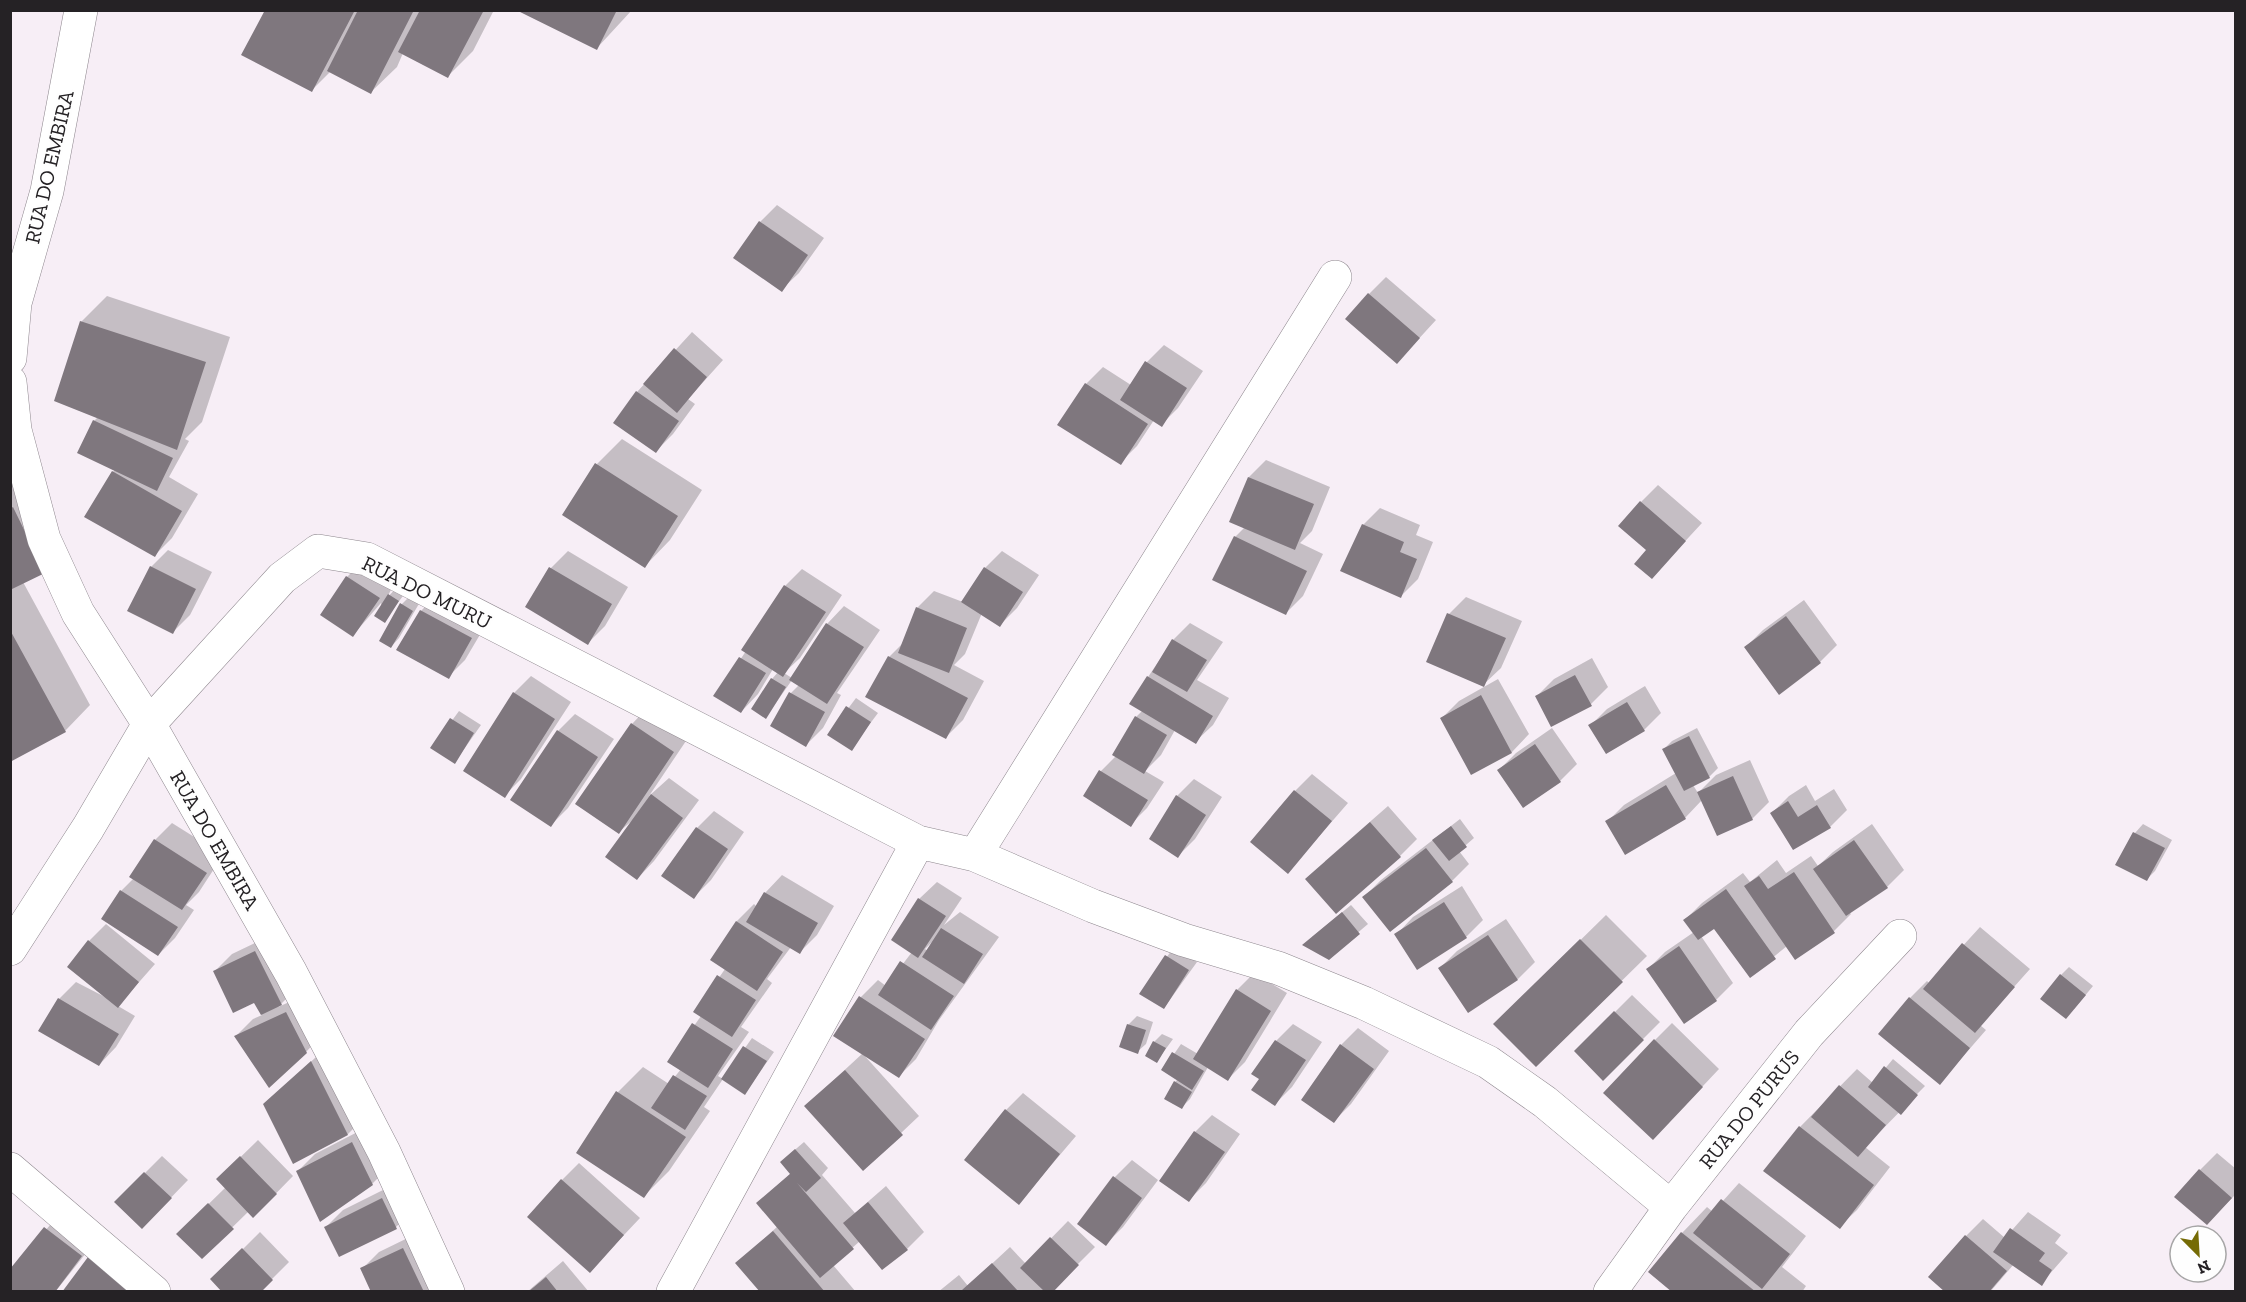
<svg xmlns="http://www.w3.org/2000/svg" width="2246" height="1302" font-family="'Zilla Slab',serif">
  <style>
    .shadow { fill: #0003; fill-rule: evenodd }
    .building { fill: #7f777e }
    .lines { fill: none; stroke-linecap: round; stroke-linejoin: round }
    .minor-casing { stroke: #8e878e; stroke-width: 34 }
    .minor { stroke: #fff; stroke-width: 33 }
    .labels { text-anchor: middle; dominant-baseline: central; stroke-width: 5; stroke-linejoin: round; paint-order: stroke }
    .street-label { font-size: 21px; fill: #252225; stroke: #fefefe }
  </style>
  <rect width="100%" height="100%" fill="#f7eef6"/>
  <path class="shadow" d="M267 10H494L473 51 448 76 403 53 397 67 371 92 331 71 312 90Z
    M520 10H632L597 48Z
    M777 205 824 238 799 273 781 290 760 222Z
    M1386 277 1436 320 1414 344 1369 294Z
    M107 296 230 337 202 422 185 439 189 441 169 477 198 494 172 538 155 555 113 472 115 469 94 421 98 417 81 322Z
    M692 332 723 360 688 399 695 404 673 434 656 451 637 392Z
    M1164 345 1203 371 1178 408 1161 425 1154 420 1137 446 1120 463 1086 384 1103 367 1131 385 1147 362Z
    M10 422 31 491 23 582 90 705 65 731 10 760Z
    M622 439 702 490 670 540 645 566 597 464Z
    M1266 460 1330 487 1312 531 1300 543 1323 554 1303 596 1286 613 1235 537 1245 527 1231 521 1249 477Z
    M1658 485 1702 523 1652 577 1641 502Z
    M1380 508 1420 525 1416 535 1433 542 1418 579 1401 596 1363 525Z
    M168 550 212 572 190 615 173 632 151 567Z
    M568 551 628 587 605 626 588 643 527 607 551 568Z
    M1002 551 1039 575 1017 608 1000 625 982 613 965 654 954 665 984 681 963 720 946 737 889 657 904 642 917 608 934 591 963 602 985 568Z
    M365 559 396 581 386 599 397 587 406 592 384 621 381 603 353 635 322 614 347 577Z
    M802 569 842 595 800 658 784 673 792 678 827 624 844 606 880 630 837 693 841 695 823 728 806 745 791 693 799 685 792 680 766 717 772 679 778 672 773 669 758 694 741 712 716 696 746 651 785 586Z
    M438 593 488 621 465 660 448 677 421 611Z
    M410 596 420 602 399 638 391 647 402 604Z
    M1466 597 1522 621 1501 668 1483 685 1428 661 1449 614Z
    M1804 600 1837 645 1820 662 1779 693 1746 647 1763 630Z
    M1190 623 1223 642 1197 680 1229 698 1213 725 1195 742 1175 730 1161 755 1145 771 1164 782 1147 808 1130 825 1085 796 1101 771 1116 756 1136 717 1143 710 1148 677 1173 640Z
    M1592 658 1608 687 1591 704 1537 696 1554 679Z
    M531 676 571 702 521 779 504 796 514 693Z
    M1498 679 1529 734 1512 752 1472 773 1442 718 1459 701Z
    M1645 686 1661 713 1644 730 1590 726 1607 709Z
    M856 698 878 713 851 749 829 734Z
    M649 706 690 735 649 796 669 778 699 800 654 861 637 879 635 818 619 832 632 724Z
    M459 711 481 725 455 762 432 748Z
    M575 714 614 739 568 808 551 825 558 731Z
    M1552 728 1577 764 1560 781 1524 806 1499 770 1516 753Z
    M1697 728 1718 768 1709 777 1693 785 1698 793 1716 775 1750 760 1769 802 1752 819 1702 800 1685 818 1626 853 1607 822 1624 805 1676 773 1664 749 1672 741Z
    M1312 774 1348 803 1288 872 1295 791Z
    M1194 779 1222 797 1195 839 1178 856 1177 796Z
    M1806 785 1815 801 1834 789 1847 810 1830 827 1772 813 1789 796Z
    M1388 806 1417 839 1400 856 1324 862Z
    M714 811 744 832 711 880 694 897 697 828Z
    M1460 819 1474 838 1459 851 1469 864 1452 881 1364 897 1381 880Z
    M172 823 223 855 199 892 186 905 194 910 175 938 158 955 121 891 134 878 155 840Z
    M1872 824 1904 870 1887 887 1849 912 1851 914 1834 931 1787 946 1750 976 1714 927 1701 936 1733 983 1716 1000 1648 969 1665 952 1694 932 1685 920 1702 903 1743 873 1750 882 1777 860 1786 873 1811 856 1818 866 1833 852Z
    M2143 824 2172 840 2155 871 2147 879 2117 864 2135 833Z
    M782 875 834 906 817 935 800 952 791 947 767 979 772 983 741 1027 749 1032 718 1076 723 1079 752 1038 774 1052 745 1093 723 1079 704 1107 710 1111 669 1171 644 1196 618 1092 643 1067 669 1084 681 1069 669 1061 701 1016 695 1012 725 969 712 960 737 921 754 904 757 907 765 893Z
    M937 882 962 898 944 925 960 912 999 937 939 1020 916 1059 899 1076 863 1054 919 1116 863 1169 824 1089 863 1053 861 997 878 980 886 986 912 952 919 899ZM932 942 928 951 925 949Z
    M1462 886 1483 920 1466 937 1396 935 1413 917Z
    M1351 905 1368 924 1328 958 1312 937Z
    M1606 915 1647 956 1536 1065 1495 1024Z
    M1506 919 1535 962 1518 979 1440 968 1457 951Z
    M106 924 155 964 118 1006 135 1016 116 1047 99 1065 59 999 76 982 107 998 89 941Z
    M1980 927 2030 969 1980 1025 1986 1030 1940 1083 1910 998 1927 981 1929 983Z
    M272 935 298 987 278 1007 303 996 323 1034 306 1052 236 1036 253 1019 262 1015 255 1001 215 971 232 954Z
    M1174 947 1197 962 1164 1008 1141 993Z
    M2069 967 2093 986 2074 1009 2061 975Z
    M1254 973 1287 993 1245 1062 1228 1079 1208 1067 1190 1099 1182 1107 1175 1082 1178 1079 1163 1070 1181 1044 1198 1054 1237 990Z
    M1632 995 1660 1022 1603 1079 1576 1051Z
    M1137 1016 1153 1022 1146 1044 1137 1052 1128 1025Z
    M1672 1023 1719 1069 1670 1121 1655 1040Z
    M1293 1024 1322 1042 1292 1087 1275 1104 1276 1041Z
    M1358 1028 1389 1051 1351 1104 1334 1121 1341 1045Z
    M1162 1034 1173 1039 1157 1061 1154 1042Z
    M328 1046 365 1117 348 1134 293 1162 265 1104Z
    M1893 1059 1925 1086 1865 1147 1890 1167 1857 1210 1839 1227 1800 1127 1857 1069 1873 1083Z
    M1023 1093 1076 1136 1019 1203 1006 1110Z
    M1212 1115 1240 1134 1206 1183 1189 1200 1195 1132Z
    M369 1126 389 1167 372 1184 298 1171 315 1154Z
    M258 1140 293 1176 254 1216 249 1211 202 1257 178 1234 226 1187 218 1179Z
    M804 1142 828 1168 822 1175 855 1213 886 1186 924 1232 907 1249 860 1241 833 1265 856 1292H762L737 1263 778 1226 758 1203 791 1173 790 1154Z
    M2217 1153 2236 1169V1194L2207 1223 2200 1170Z
    M162 1156 188 1180 159 1210 145 1173Z
    M1132 1160 1158 1180 1123 1227 1106 1244 1115 1177Z
    M579 1163 640 1218 590 1271 562 1180Z
    M399 1182 413 1210 396 1227H326L343 1210Z
    M1739 1183 1806 1236 1782 1267 1806 1286 1802 1292H1674L1682 1233 1707 1207 1713 1212Z
    M62 1211 98 1238 55 1292H10V1272Z
    M2028 1212 2061 1235 2055 1243 2068 1253 2041 1284 2014 1264 1990 1292H1947L1966 1236 1983 1219 2005 1238Z
    M1068 1221 1095 1247 1066 1276 1039 1292H938L959 1275 968 1286 1010 1247 1026 1264Z
    M260 1232 289 1262 259 1292 213 1279Z
    M420 1232 449 1292H373L362 1269 379 1252Z
    M563 1261 589 1292H527Z"/>
  <path class="building" d="M265 10H355L312 92 241 55Z
    M358 10H414L371 94 327 71Z
    M420 10H484L448 78 398 52Z
    M516 10H617L597 50Z
    M759 221 808 255 782 292 733 258Z
    M1368 293 1420 338 1397 364 1345 319Z
    M80 321 206 362 177 450 54 401Z
    M674 348 707 377 677 413 643 384Z
    M1145 361 1187 388 1162 427 1120 400Z
    M1085 383 1148 424 1121 465 1057 425Z
    M636 391 679 421 656 453 613 423Z
    M93 420 173 458 157 491 77 453Z
    M595 463 678 516 645 568 562 515Z
    M112 471 182 511 155 557 84 517Z
    M1248 477 1314 504 1295 550 1229 522Z
    M1640 501 1686 541 1652 579 1634 564 1646 550 1618 526Z
    M13 507 45 573 10 590V509Z
    M1362 524 1404 542 1400 552 1417 559 1401 598 1340 571Z
    M1234 536 1307 571 1286 615 1212 580Z
    M150 566 196 589 173 634 127 611Z
    M549 567 612 604 588 645 525 607Z
    M984 567 1023 592 1000 627 961 602Z
    M346 576 380 598 353 637 320 615Z
    M784 585 826 612 783 677 741 650Z
    M388 594 399 601 385 623 374 616Z
    M400 603 413 611 391 648 379 641Z
    M916 607 967 628 949 673 898 653Z
    M420 610 472 638 449 679 396 650Z
    M1447 613 1506 638 1484 687 1426 662Z
    M1786 616 1821 663 1779 695 1744 647Z
    M826 623 864 647 827 704 789 680Z
    M10 630 66 732 10 762Z
    M1172 639 1207 660 1187 692 1152 672Z
    M888 656 968 698 946 739 865 697Z
    M739 657 766 673 741 713 713 696Z
    M1575 675 1592 706 1551 727 1535 696Z
    M1147 676 1213 716 1196 744 1129 704Z
    M771 678 786 687 766 719 751 709Z
    M513 692 555 719 505 798 463 771Z
    M789 692 825 712 806 747 770 726Z
    M1481 695 1512 753 1471 775 1440 718Z
    M1627 702 1645 731 1606 754 1588 725Z
    M846 706 871 722 852 751 827 735Z
    M1135 716 1167 735 1144 774 1112 755Z
    M450 718 474 733 455 764 430 748Z
    M631 723 674 752 619 834 575 804Z
    M557 730 598 757 551 827 510 800Z
    M1689 736 1710 778 1684 791 1662 749Z
    M1535 744 1561 782 1523 808 1497 770Z
    M1099 770 1148 800 1131 827 1083 796Z
    M1733 776 1753 820 1717 836 1697 792Z
    M1666 785 1686 819 1625 855 1605 821Z
    M1294 790 1332 821 1288 874 1250 842Z
    M651 794 683 818 637 880 605 857Z
    M1176 795 1206 815 1178 858 1149 839Z
    M1788 801 1798 817 1817 805 1831 828 1793 850 1770 813Z
    M1370 822 1401 857 1336 914 1305 879Z
    M1451 826 1467 847 1449 861 1432 840Z
    M696 827 728 849 694 899 661 876Z
    M2133 832 2165 848 2147 881 2115 865Z
    M154 839 207 873 182 910 129 877Z
    M1854 840 1888 888 1846 916 1813 869Z
    M1426 848 1453 882 1390 932 1362 897Z
    M1794 872 1835 933 1795 960 1744 886 1759 876 1768 889Z
    M1726 889 1776 959 1750 978 1714 929 1698 940 1683 920Z
    M120 890 178 927 158 956 101 919Z
    M764 892 818 923 800 954 746 922Z
    M918 898 946 916 918 958 891 940Z
    M1444 902 1467 938 1417 970 1394 934Z
    M1342 912 1360 934 1329 960 1302 945Z
    M736 921 783 952 757 991 710 960Z
    M941 928 983 954 964 984 922 957Z
    M1488 935 1518 980 1468 1013 1438 968Z
    M1580 939 1623 982 1536 1067 1493 1024Z
    M88 940 139 982 118 1008 67 967Z
    M1962 943 2015 987 1975 1033 1923 989Z
    M1679 946 1717 1001 1684 1024 1646 969Z
    M255 951 282 1005 261 1015 254 1003 233 1013 213 971Z
    M1165 955 1189 970 1164 1009 1139 994Z
    M900 961 954 996 931 1030 878 995Z
    M2060 974 2086 995 2066 1019 2040 999Z
    M717 975 756 1000 732 1037 693 1012Z
    M1236 989 1271 1011 1228 1081 1193 1059Z
    M859 996 925 1039 899 1078 833 1036Z
    M1909 997 1970 1048 1940 1085 1878 1034Z
    M58 998 119 1034 99 1066 38 1031Z
    M1614 1011 1644 1040 1603 1081 1574 1051Z
    M286 1012 307 1053 269 1088 234 1036Z
    M692 1023 733 1049 708 1088 667 1062Z
    M1127 1024 1146 1030 1138 1054 1119 1047Z
    M1654 1039 1703 1087 1653 1140 1603 1093Z
    M1275 1040 1306 1060 1275 1106 1251 1090 1259 1079 1251 1074Z
    M1153 1041 1166 1048 1157 1063 1145 1056Z
    M1340 1044 1374 1069 1334 1123 1301 1100Z
    M743 1046 767 1061 745 1095 721 1079Z
    M1172 1052 1204 1071 1192 1090 1161 1070Z
    M311 1061 348 1135 293 1164 263 1104Z
    M1884 1066 1918 1095 1901 1115 1868 1087Z
    M845 1070 903 1135 863 1171 804 1106Z
    M673 1075 707 1096 685 1130 651 1108Z
    M1174 1081 1192 1092 1182 1109 1164 1099Z
    M1839 1085 1886 1125 1858 1157 1811 1117Z
    M616 1091 686 1137 644 1198 576 1153Z
    M1005 1109 1060 1154 1019 1205 964 1160Z
    M1799 1126 1874 1185 1840 1229 1763 1171Z
    M1194 1131 1225 1152 1189 1202 1159 1181Z
    M352 1142 373 1185 320 1222 296 1171Z
    M795 1149 821 1178 806 1192 797 1183 854 1249 820 1278 756 1203 790 1174 780 1162Z
    M240 1156 277 1194 253 1218 216 1179Z
    M2199 1169 2232 1198 2207 1225 2174 1197Z
    M144 1172 172 1198 142 1229 114 1202Z
    M1113 1176 1142 1198 1106 1246 1077 1224Z
    M561 1179 624 1235 590 1273 527 1217Z
    M382 1198 397 1229 339 1257 324 1227Z
    M1721 1199 1790 1254 1762 1289 1693 1233Z
    M868 1202 908 1250 882 1270 843 1223Z
    M208 1203 234 1229 202 1259 176 1234Z
    M44 1227 82 1256 55 1292H10V1269Z
    M2010 1228 2045 1253 2039 1261 2052 1270 2042 1286 1993 1252Z
    M773 1231 825 1292H760L735 1263Z
    M1681 1232 1756 1292H1672L1648 1272Z
    M1965 1235 2007 1271 1989 1292H1945L1928 1277Z
    M1050 1237 1079 1265 1053 1292H1045L1020 1268Z
    M242 1248 273 1280 261 1292H222L210 1279Z
    M403 1248 424 1292H371L360 1268Z
    M88 1257 134 1292H62Z
    M992 1263 1019 1292H963L962 1290Z
    M546 1277 558 1292H528Z"/>
  <g class="lines">
    <g class="minor-casing">
      <path id="minor" d="M10 358 15 303 47 191 81 10
        M10 382 15 430 44 539 78 613 149 724 291 973 384 1152 448 1292
        M975 855 1335 277
        M10 949 88 828 149 724 282 578 318 551 367 559 918 842 975 855 1093 906 1184 940 1278 968 1364 1003 1488 1062 1545 1102 1671 1207
        M10 1169 154 1292
        M673 1292 918 842
        M1610 1292 1671 1207 1809 1033 1900 936"/>
    </g>
    <use href="#minor" class="minor"/>
  </g>
  <g class="labels">
    <g class="street-label">
      <text transform="translate(49 167) rotate(-77)">RUA DO EMBIRA</text>
      <text transform="translate(427 592) rotate(26)">RUA DO MURU</text>
      <text transform="translate(215 840) rotate(60)">RUA DO EMBIRA</text>
      <text transform="translate(1749 1109) rotate(-51)">RUA DO PURUS</text>
    </g>
  </g>
  <rect width="2246" height="1302" fill="none" stroke="#252225" stroke-width="24"/>
  <g transform="translate(2198 1254) rotate(156)"><circle r="28" fill="#fefefe" stroke="#a7a6a7" stroke-width="1.5"/>
  <path d="M0-4.5L10 22L0 15L-10 22Z" fill="#756b05"/>
  <text y="-9" font-size="16" font-weight="bold" text-anchor="middle" fill="#252225">N</text>
  </g>
</svg>
